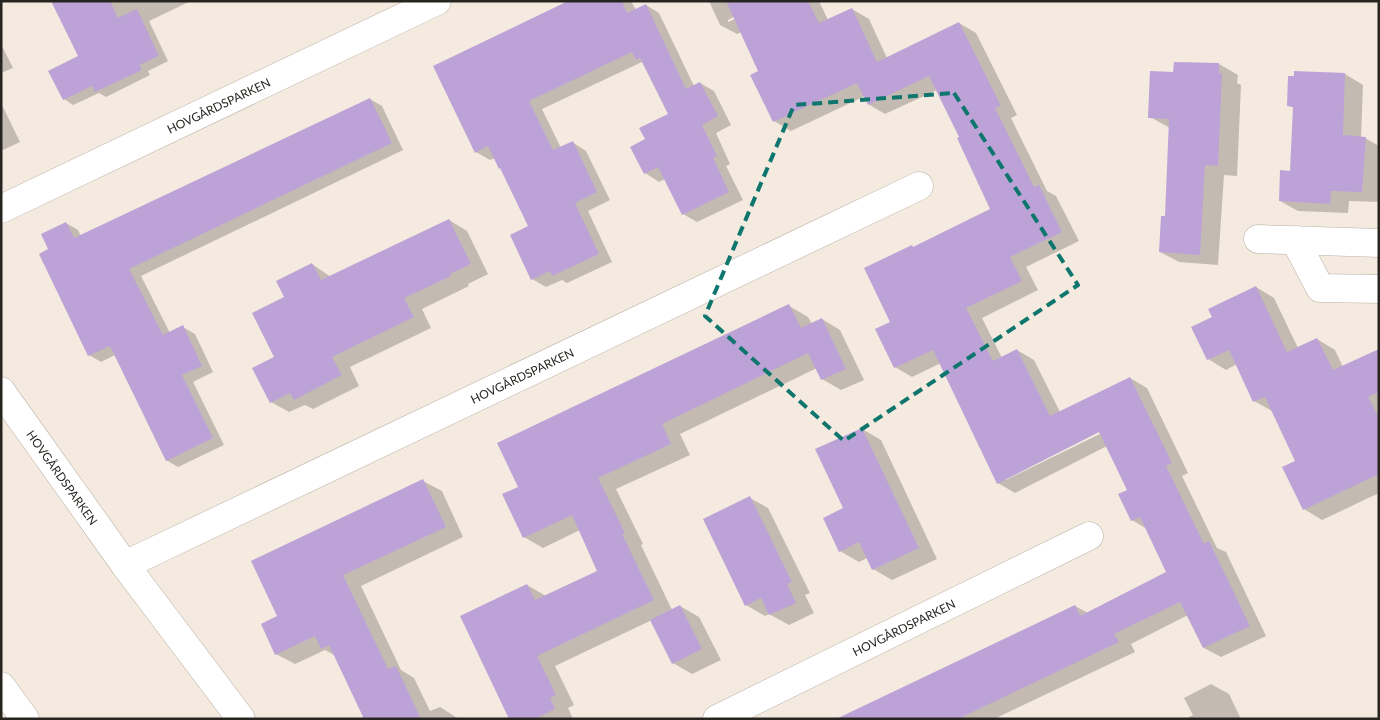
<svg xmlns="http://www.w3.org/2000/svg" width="1380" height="720" font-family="Lato,sans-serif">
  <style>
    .shadow { fill: #0003; fill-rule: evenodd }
    .building { fill: #bda2d8 }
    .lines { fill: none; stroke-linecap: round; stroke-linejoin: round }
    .minor-casing { stroke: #b9b0a5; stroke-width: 29 }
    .major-casing { stroke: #b9b0a5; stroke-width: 29 }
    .minor { stroke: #fff; stroke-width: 28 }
    .major { stroke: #fff; stroke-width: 28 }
    .marked { fill: none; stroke: #0f766e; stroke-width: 4; stroke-dasharray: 10 6; stroke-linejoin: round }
    .labels { text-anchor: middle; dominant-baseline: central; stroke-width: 4; stroke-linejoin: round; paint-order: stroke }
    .street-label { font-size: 12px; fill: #282521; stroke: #f4eadf }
  </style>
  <rect width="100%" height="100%" fill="#f4eadf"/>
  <path class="shadow" d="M54 1H191L149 21 168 61 148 71 150 75 106 97 99 93 73 105 64 99 80 57Z
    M572 1H631L636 10 646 5 659 13 694 86 700 83 714 91 731 125 716 133 730 164 726 166 743 200 697 222 683 214 665 179 659 182 645 173 646 140 669 115 644 63 642 62 542 109 561 148 572 142 586 151 610 200 588 211 612 262 567 283 562 280 546 287 532 279 530 227 502 170 500 168 495 158 490 160 476 152Z
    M709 1H819L828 20 852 9 869 19 887 58 959 23 976 33 1017 115 1011 118 1047 191 1056 196 1079 241 1026 267 1038 290 982 318 1002 358 1017 350 1034 360 1060 412 1130 378 1147 388 1188 473 1182 476 1217 548 1226 552 1266 636 1221 657 1204 648 1188 615 1131 644 1135 652 994 719H840L1075 606 1088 613 1168 573 1147 529 1132 520 1128 491 1107 446 1015 493 998 483 941 363 912 377 895 367 891 322 912 246 914 248 992 209 960 137 937 90 885 114 868 104 865 96 791 131 774 121 760 72 742 32 737 34 720 25ZM739 14 740 17 728 22V20ZM1104 429 1106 431 1006 480V478Z
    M1 44 13 68 1 73Z
    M1219 64 1238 75 1237 83 1241 85 1237 176 1224 175 1218 265 1179 262 1160 252 1166 218 1170 128 1150 117 1174 73Z
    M1296 73 1345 74 1363 85 1361 138H1365L1379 146V202L1349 201 1348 213 1298 211 1280 201 1292 172 1294 108 1288 105Z
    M370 99 382 106 403 150 141 276 170 333 183 327 195 334 213 372 193 382 224 445 178 467 166 460 115 355 101 362 89 355 50 250 66 223 78 230 81 236Z
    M1 103 20 142 1 151Z
    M449 220 467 231 488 274 468 284 469 286 422 309 431 328 350 367 359 386 313 409 305 405 289 412 271 402 276 357 285 297 312 264 331 277Z
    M1256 287 1274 298 1298 348 1317 339 1335 350 1343 367 1379 350V493L1322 520 1304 509 1297 461 1272 411 1254 401 1237 364 1226 370 1208 359 1214 317Z
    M789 306 808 317 812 324 822 319 840 330 864 380 841 390 822 379 817 368 680 434 690 455 616 489 643 544 641 545 672 610 680 606 699 617 721 660 692 674 673 663 652 620 555 666 574 705 568 708 573 719H514L527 585 546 596 599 571 580 530 543 548 524 537 520 487Z
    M862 429 881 440 937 559 892 580 873 569 867 558 859 562 840 551 844 509Z
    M423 481 442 491 463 537 361 586 401 670 414 678 430 711 440 707 459 719H366L336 656 325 650 295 664 276 654 278 617Z
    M750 498 768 508 810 593 805 595 814 613 789 625 769 614 765 616 746 605Z
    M1211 684 1229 694 1241 719H1185L1193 715 1184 698Z"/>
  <path class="building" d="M51 1H110L118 18 137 9 159 56 139 65 142 70 95 92 92 86 63 100 48 71 78 56Z
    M568 1H622L627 13 646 4 686 89 700 82 718 116 702 125 717 156 713 158 729 192 682 215 658 167 644 174 630 147 645 139 639 128 668 114 640 58 636 60 632 52 529 101 553 150 573 141 597 192 575 203 599 254 552 276 550 271 531 280 510 235 528 226 500 168 499 169 488 146 475 153 433 66Z
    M726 1H808L819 23 852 8 877 62 959 22 1001 106 995 108 1034 187 1039 185 1062 232 1010 257 1022 281 966 308 993 361 1017 349 1050 416 1130 377 1172 463 1166 466 1204 544 1209 541 1250 626 1203 648 1180 602 1114 634 1119 642 958 719H836L1075 605 1080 616 1166 572 1140 517 1131 521 1118 494 1127 490 1099 432 997 484 933 350 894 368 875 329 890 322 864 268 912 245 913 247 990 209 957 138 959 137 929 76 868 105 857 83 773 122 750 75 758 71Z
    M1174 62 1219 63V73H1222L1218 166 1205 165 1200 255 1159 252 1161 216H1165L1169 119 1148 118 1150 71 1173 72Z
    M1294 71 1345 73 1343 135 1366 137 1362 192 1331 191 1330 204 1279 201 1280 170 1290 171 1293 107 1287 106 1288 76H1294Z
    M370 98 392 143 129 269 163 335 183 325 202 366 182 375 213 438 166 461 110 346 88 356 39 254 48 249 41 234 66 222 74 238Z
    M449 219 471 264 450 274 451 276 404 298 414 317 332 357 342 375 294 400 290 393 270 403 252 368 274 357 252 313 284 297 276 281 312 263 321 280Z
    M1256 286 1287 352 1317 338 1333 370 1379 349V392L1368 397 1379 418V474L1303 510 1282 467 1295 461 1265 397 1253 402 1229 350 1207 360 1191 327 1212 317 1208 309Z
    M789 304 801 328 822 318 846 369 821 380 808 353 662 424 671 444 598 478 625 533 622 534 654 600 537 656 556 695 550 698 555 709 535 719H509L460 616 527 584 535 600 597 571 572 515 523 538 502 494 518 487 497 443Z
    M862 428 919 548 872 570 859 542 839 552 823 518 843 508 815 449Z
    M423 479 446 527 343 575 388 669 396 666 421 719H364L329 645 321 649 315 636 275 655 261 624 277 616 251 561Z
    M750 496 792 582 787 584 796 603 769 615 761 598 745 606 703 519Z
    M680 605 702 649 672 664 650 620Z"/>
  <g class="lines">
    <g class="minor-casing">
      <g id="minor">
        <path id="s1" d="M1 209 437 1"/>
        <path d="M1258 239 1379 243"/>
        <path d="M1295 240 1320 288 1379 289"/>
        <path id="s2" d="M1 391 125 565 241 719"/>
        <path id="s3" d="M125 565 919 186"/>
        <path id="s4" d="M717 719 1089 536"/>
      </g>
    </g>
    <g class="major-casing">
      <path id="major" d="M1 686 25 719"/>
    </g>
    <use href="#minor" class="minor"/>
    <use href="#major" class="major"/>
  </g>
  <path class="marked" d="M954 93 1078 285 844 441 705 316 794 105Z"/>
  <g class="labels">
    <g class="street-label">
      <text stroke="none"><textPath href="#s1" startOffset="241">HOVGÅRDSPARKEN</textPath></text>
      <text stroke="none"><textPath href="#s3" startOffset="440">HOVGÅRDSPARKEN</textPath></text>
      <text stroke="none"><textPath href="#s2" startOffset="106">HOVGÅRDSPARKEN</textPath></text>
      <text stroke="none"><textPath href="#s4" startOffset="208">HOVGÅRDSPARKEN</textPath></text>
    </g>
  </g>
  <rect width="1380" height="720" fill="none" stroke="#282521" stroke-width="5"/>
</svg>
